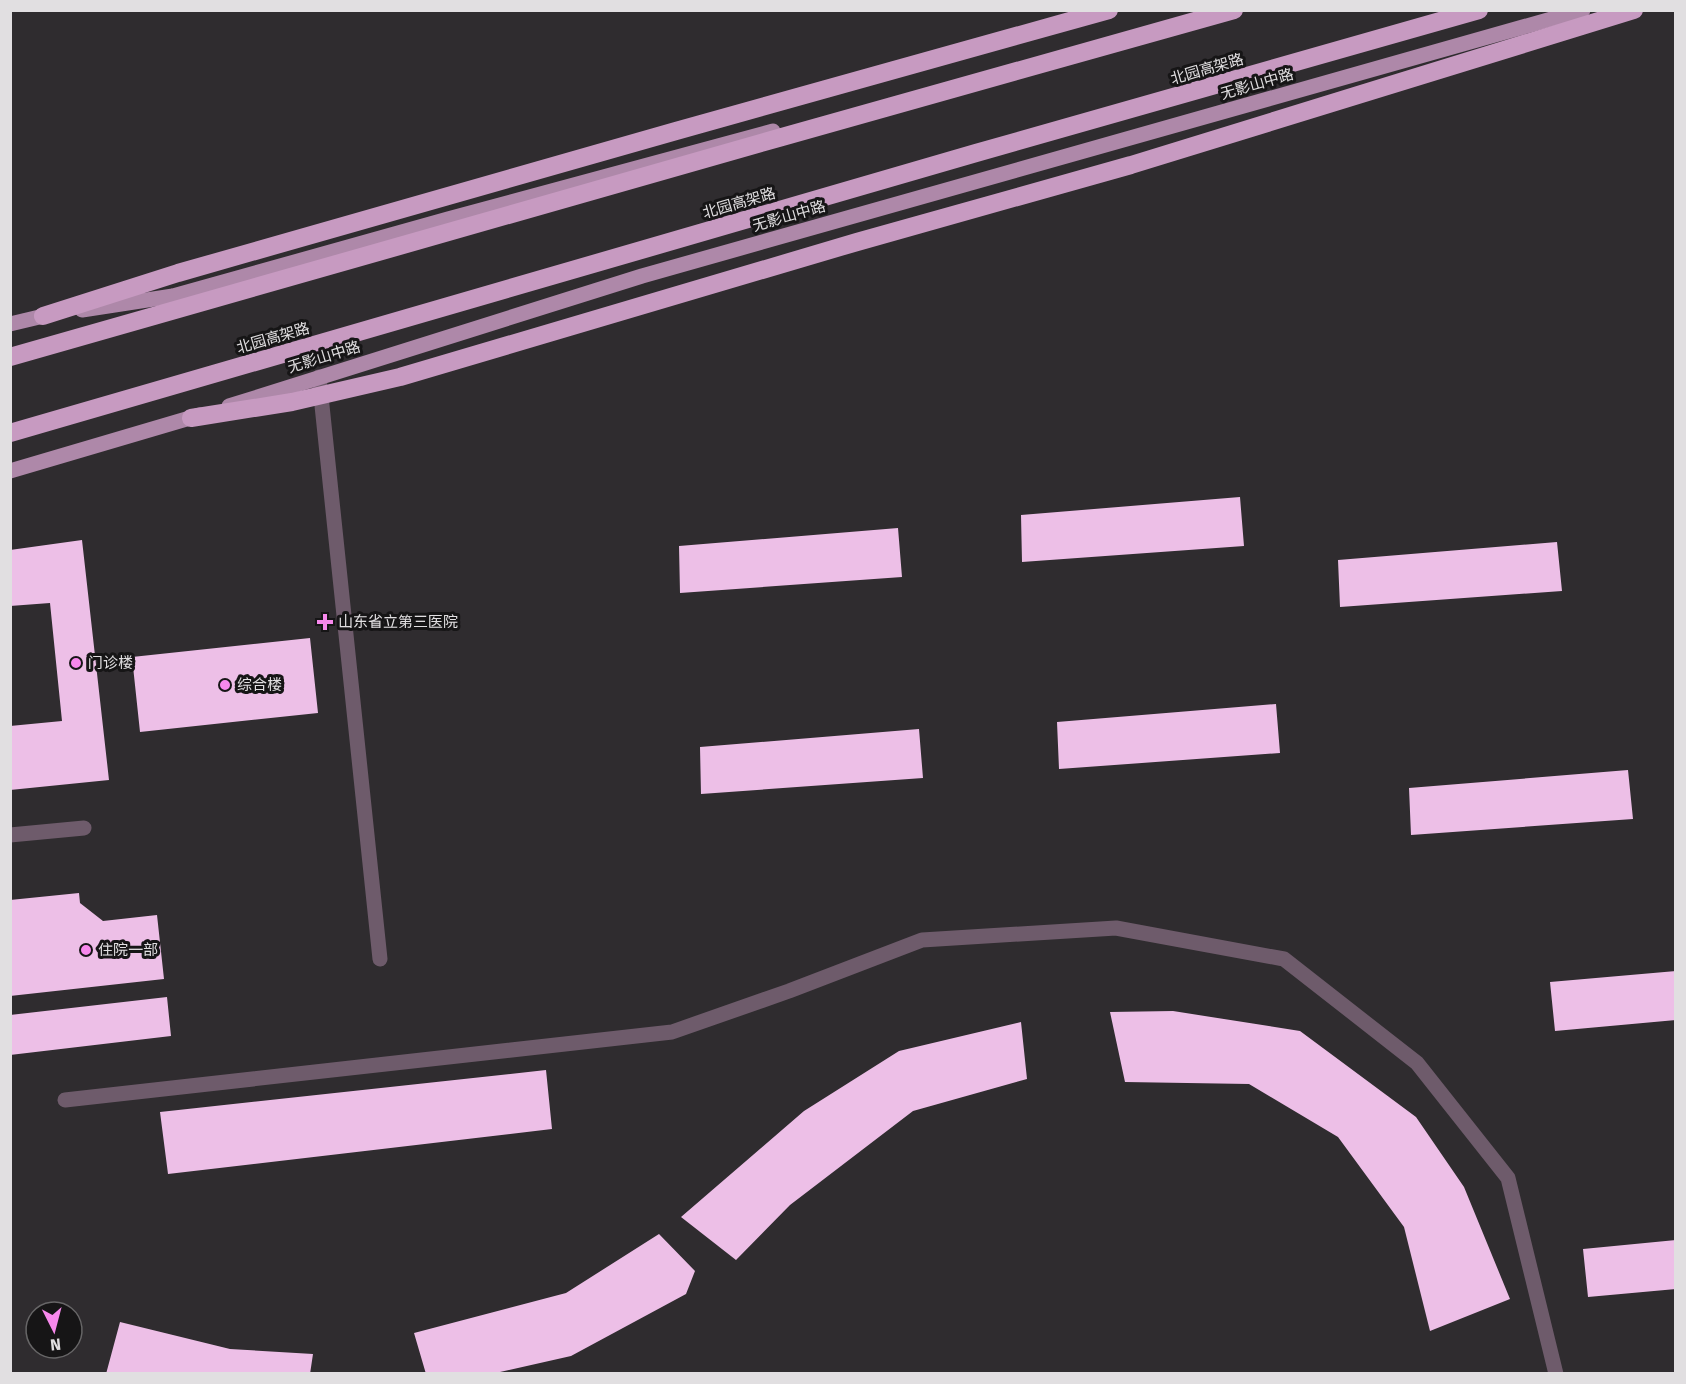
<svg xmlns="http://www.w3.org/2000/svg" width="1686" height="1384" font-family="'Fira Sans','Noto Sans SC',sans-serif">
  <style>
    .building { fill: #edbfe7 }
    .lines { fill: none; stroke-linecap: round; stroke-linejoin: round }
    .minor { stroke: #6e5b6b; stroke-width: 15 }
    .major { stroke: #ae88a9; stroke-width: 15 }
    .highway { stroke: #c79ac1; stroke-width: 18 }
    .highway-bridge { stroke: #c79ac1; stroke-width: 18 }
    .poi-dot { fill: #f788ec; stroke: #161516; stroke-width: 2 }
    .labels { text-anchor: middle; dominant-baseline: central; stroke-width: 6; stroke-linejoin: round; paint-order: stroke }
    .street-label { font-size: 15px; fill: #e1dfe1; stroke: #161516 }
    .poi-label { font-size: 15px; fill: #e1dfe1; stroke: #161516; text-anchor: start }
  </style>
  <rect width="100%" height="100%" fill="#2f2c2f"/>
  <path class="building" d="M1240 497 1244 546 1022 562 1021 515Z
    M898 528 902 577 680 593 679 546Z
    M82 540 109 780 10 790V726L62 721 50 603 10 606V550Z
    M1557 542 1562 591 1340 607 1338 560Z
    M310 638 318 713 140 732 132 657Z
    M1276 704 1280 753 1059 769 1057 722Z
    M919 729 923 778 701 794 700 747Z
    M1628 770 1633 819 1411 835 1409 788Z
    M79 893 80 903 103 921 157 915 164 979 10 996V900Z
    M1676 971V1020L1555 1031 1550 982Z
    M167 997 171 1036 10 1055V1015Z
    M1173 1011 1300 1031 1416 1117 1464 1187 1510 1299 1430 1331 1404 1227 1338 1137 1249 1084 1125 1082 1110 1012Z
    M1021 1022 1027 1079 913 1111 790 1205 736 1260 681 1217 804 1111 899 1051Z
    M546 1070 552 1129 168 1174 160 1112Z
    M659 1234 695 1271 686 1294 571 1356 491 1374H426L414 1333 566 1293Z
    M1676 1240V1289L1588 1297 1583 1249Z
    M120 1322 230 1349 313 1354 310 1374H106Z"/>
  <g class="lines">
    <path class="minor" d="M319 377 380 959
      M10 835 84 828
      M65 1100 672 1032 789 991 922 940 1116 928 1284 959 1417 1063 1508 1178 1556 1374"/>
    <path class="major" d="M82 310 173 296 448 219 773 131
      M10 324 52 314
      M229 406 642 276 1583 10
      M10 471 200 415"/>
    <path class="highway" d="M43 316 178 273 676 131 1109 10
      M10 357 782 137 1234 10
      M10 433 976 153 1479 10"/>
    <path class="highway-bridge" d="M191 418 292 402 400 377 857 242 1131 165 1634 10"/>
  </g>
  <g class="poi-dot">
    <path d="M322 613h6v6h6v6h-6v6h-6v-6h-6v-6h6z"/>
    <circle cx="76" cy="663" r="6"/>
    <circle cx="225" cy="685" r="6"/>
    <circle cx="86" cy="950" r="6"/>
  </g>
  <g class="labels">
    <g class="street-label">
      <text transform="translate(1207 69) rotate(-16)">北园高架路</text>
      <text transform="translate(1257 84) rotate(-16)">无影山中路</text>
      <text transform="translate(739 203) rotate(-16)">北园高架路</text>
      <text transform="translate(789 216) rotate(-16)">无影山中路</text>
      <text transform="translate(273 338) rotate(-16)">北园高架路</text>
      <text transform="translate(324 357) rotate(-17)">无影山中路</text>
    </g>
    <g class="poi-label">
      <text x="338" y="622">山东省立第三医院</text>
      <text x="88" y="663">门诊楼</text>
      <text x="237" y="685">综合楼</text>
      <text x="98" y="950">住院一部</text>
    </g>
  </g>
  <rect width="1686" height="1384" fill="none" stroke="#e1dfe1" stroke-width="24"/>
  <g transform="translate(54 1330) rotate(174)"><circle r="28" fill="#161516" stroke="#676667" stroke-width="1.5"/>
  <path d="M0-4.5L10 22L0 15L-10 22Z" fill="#f788ec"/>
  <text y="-9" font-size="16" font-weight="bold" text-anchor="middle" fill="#e1dfe1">N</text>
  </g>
</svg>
